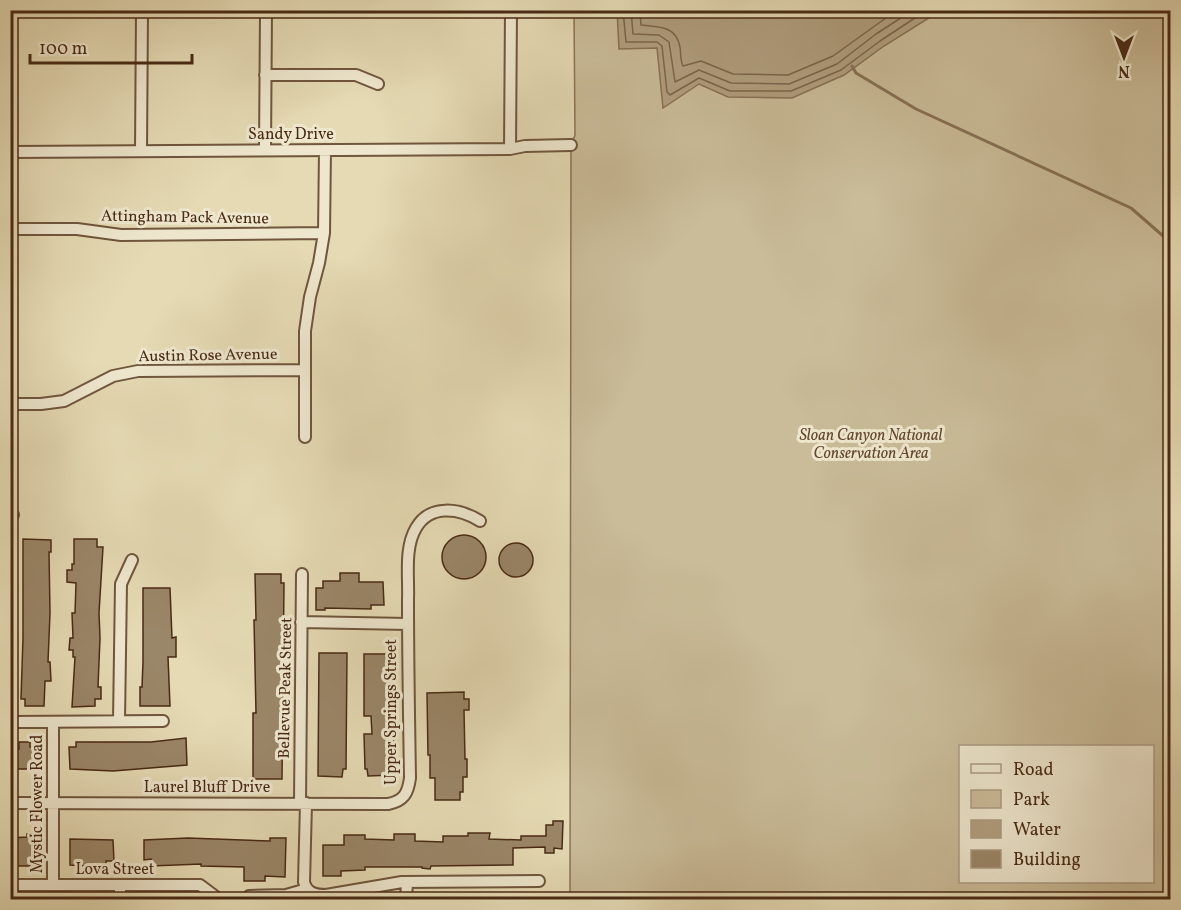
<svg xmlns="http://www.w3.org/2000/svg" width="1181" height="910" font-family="Vollkorn,serif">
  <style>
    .green { fill: #cabc99; stroke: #8a7357; stroke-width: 1.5; fill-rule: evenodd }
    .water { fill: #b09e7e; stroke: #877054; stroke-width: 1.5 }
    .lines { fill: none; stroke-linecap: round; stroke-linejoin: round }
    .shore { stroke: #7c644a; stroke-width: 1.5 }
    .stream { stroke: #877054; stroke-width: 3 }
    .building { fill: #9a8668; stroke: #492a15; stroke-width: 1.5 }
    .minor-casing { stroke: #70563d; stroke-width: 14 }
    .minor { stroke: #eee7ce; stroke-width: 10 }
    .labels { text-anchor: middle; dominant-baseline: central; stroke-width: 6; stroke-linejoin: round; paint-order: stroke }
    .street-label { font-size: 16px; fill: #492a15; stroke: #eee7ce }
    .park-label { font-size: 16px; font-style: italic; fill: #63472f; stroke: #eee7ce }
  </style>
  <rect width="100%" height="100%" fill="#e5dab4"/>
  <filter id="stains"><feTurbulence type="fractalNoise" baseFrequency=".00333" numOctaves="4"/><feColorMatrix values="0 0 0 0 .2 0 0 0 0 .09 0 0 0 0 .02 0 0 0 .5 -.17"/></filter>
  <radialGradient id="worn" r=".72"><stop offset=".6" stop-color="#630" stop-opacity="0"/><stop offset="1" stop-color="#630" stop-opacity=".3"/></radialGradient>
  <path class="green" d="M574 11H1170V899L570 900 571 145 575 135ZM960 746H1152V882H960Z"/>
  <path class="water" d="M617 11V10L940 11 884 46 844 75 792 98 728 97 699 84 663 108 657 48 619 49Z"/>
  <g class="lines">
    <path class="shore" d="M623 10 626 42H657L662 46 667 92 670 95 699 78 730 91H791L841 70 880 41 927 10
      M631 10 633 34 659 35 669 42 675 82 699 70 731 83 789 84 837 64 876 34 913 10
      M640 10 641 25C658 27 676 25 680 47 681 53 680 60 683 66L701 61 733 74 788 75 833 56 897 10"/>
    <path class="stream" d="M852 66 856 73 916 109 1131 208 1170 242"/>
  </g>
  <path class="building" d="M442 557a22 22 0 1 1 44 0a22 22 0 1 1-44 0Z
    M23 539 51 540V552H49L50 613 48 662H50L51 681H45L44 706H25V699H21L23 638Z
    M74 539H97V547H103L99 613 100 638 98 687H101V699H95V706L72 707 75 657H73V650H69L70 638H73L72 613H75L76 583 67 582V570H72V564H74Z
    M499 560a17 17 0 1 1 34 0a17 17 0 1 1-34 0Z
    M340 573H359V582H383L384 605H371V609L325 608V610H316V588H323V581H340Z
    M255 574H281V583H284L282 779H253V713H256L254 620H256Z
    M143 588H170L172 638 176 637V657H168L170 706H140V687H142L143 662Z
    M319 653H347L346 769H343L342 777 318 776Z
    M364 654H388V661H393L391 697V714H394L393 775 368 776 367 769H365L364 734H372L371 716H364Z
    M464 692V699H469V710H464L465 759H467V777H463V792H460V800H435V778H430V755H428L427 693Z
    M186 738 187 765 113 771 70 769 69 747H76V742H151Z
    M19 742H30V747H38V769H10V749H19Z
    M553 821H563L562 849 554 848V853H545V847L513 848V865L431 866 430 869 422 868V867H365V870L341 871V876H323V845H344V835H365V839L394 840V834H415V841L443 842V836H468V833H490L489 839 521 840V836H546V825H553Z
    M27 834H37V861H30V866H10V838L27 837Z
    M188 838 270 841V838H286L285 877 265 876V881H244V867L201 866V864L151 866V859L144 860V840Z
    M70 839 113 840 114 861H106V867L70 865Z"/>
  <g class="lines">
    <g class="minor-casing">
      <path id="minor" d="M265 75H356L378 84
        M510 149 511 10
        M265 150 266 10
        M141 151 142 10
        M10 152 510 149 525 146 571 145
        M10 229H77L121 235 324 233
        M10 404H41L64 401 113 376 138 371 304 370
        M305 437V331L310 297 319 263 324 233 325 150
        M10 519 13 515
        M301 622 408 624
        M119 721 121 584 132 560
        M10 722 163 721
        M53 722V885
        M10 803 388 804C404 801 408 793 410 778 409 718 408 659 408 600 409 577 404 548 416 528 430 504 459 508 480 521
        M300 803 302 574
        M306 803 304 882C307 893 315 895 326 895L402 882 539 881
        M10 885H200L216 897
        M249 896 286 895 307 889
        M120 900V885
        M406 900 407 882"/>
    </g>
    <use href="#minor" class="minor"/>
  </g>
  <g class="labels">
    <g class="street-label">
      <text x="291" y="135">Sandy Drive</text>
      <text transform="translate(185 218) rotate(1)">Attingham Pack Avenue</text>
      <text transform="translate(208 356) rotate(-1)">Austin Rose Avenue</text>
      <text transform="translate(286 688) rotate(-89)">Bellevue Peak Street</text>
      <text transform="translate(392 712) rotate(-90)">Upper Springs Street</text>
      <text x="207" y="788">Laurel Bluff Drive</text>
      <text transform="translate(38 804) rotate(-90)">Mystic Flower Road</text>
      <text x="115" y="870">Lova Street</text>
    </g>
    <g class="park-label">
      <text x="871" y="436">Sloan Canyon National<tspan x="871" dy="18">Conservation Area</tspan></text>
    </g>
  </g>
  <rect width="1181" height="910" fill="none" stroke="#e5dab4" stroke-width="36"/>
  <rect x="12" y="12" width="1157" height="886" fill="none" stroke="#492a15" stroke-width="3"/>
  <rect x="18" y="18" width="1145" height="874" fill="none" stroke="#492a15" stroke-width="1.5"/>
  <rect x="959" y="745" width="195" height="138" fill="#eee7ce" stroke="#ac9b84" stroke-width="1.5"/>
  <rect x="971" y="764" width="30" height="9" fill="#eee7ce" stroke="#ac9b84" stroke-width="1.5"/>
  <text x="1013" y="775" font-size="18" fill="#492a15">Road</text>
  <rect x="971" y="790" width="30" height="18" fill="#cabc99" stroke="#ac9b84" stroke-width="1.5"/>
  <text x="1013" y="805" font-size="18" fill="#492a15">Park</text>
  <rect x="971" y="820" width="30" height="18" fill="#b09e7e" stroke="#ac9b84" stroke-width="1.5"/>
  <text x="1013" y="835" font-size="18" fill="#492a15">Water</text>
  <rect x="971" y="850" width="30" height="18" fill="#9a8668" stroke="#ac9b84" stroke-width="1.5"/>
  <text x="1013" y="865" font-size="18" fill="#492a15">Building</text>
  <g transform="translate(1124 57) rotate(180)" stroke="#eee7ce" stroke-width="4.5" paint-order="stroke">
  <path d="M0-4.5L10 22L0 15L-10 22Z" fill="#492a15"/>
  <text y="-9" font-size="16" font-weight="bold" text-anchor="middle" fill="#492a15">N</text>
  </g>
  <path d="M30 54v9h162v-9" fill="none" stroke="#492a15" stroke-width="3"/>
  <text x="39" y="54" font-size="18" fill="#492a15" stroke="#eee7ce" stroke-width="4.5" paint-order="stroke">100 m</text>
  <rect width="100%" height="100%" filter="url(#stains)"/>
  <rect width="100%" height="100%" fill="url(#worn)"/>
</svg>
